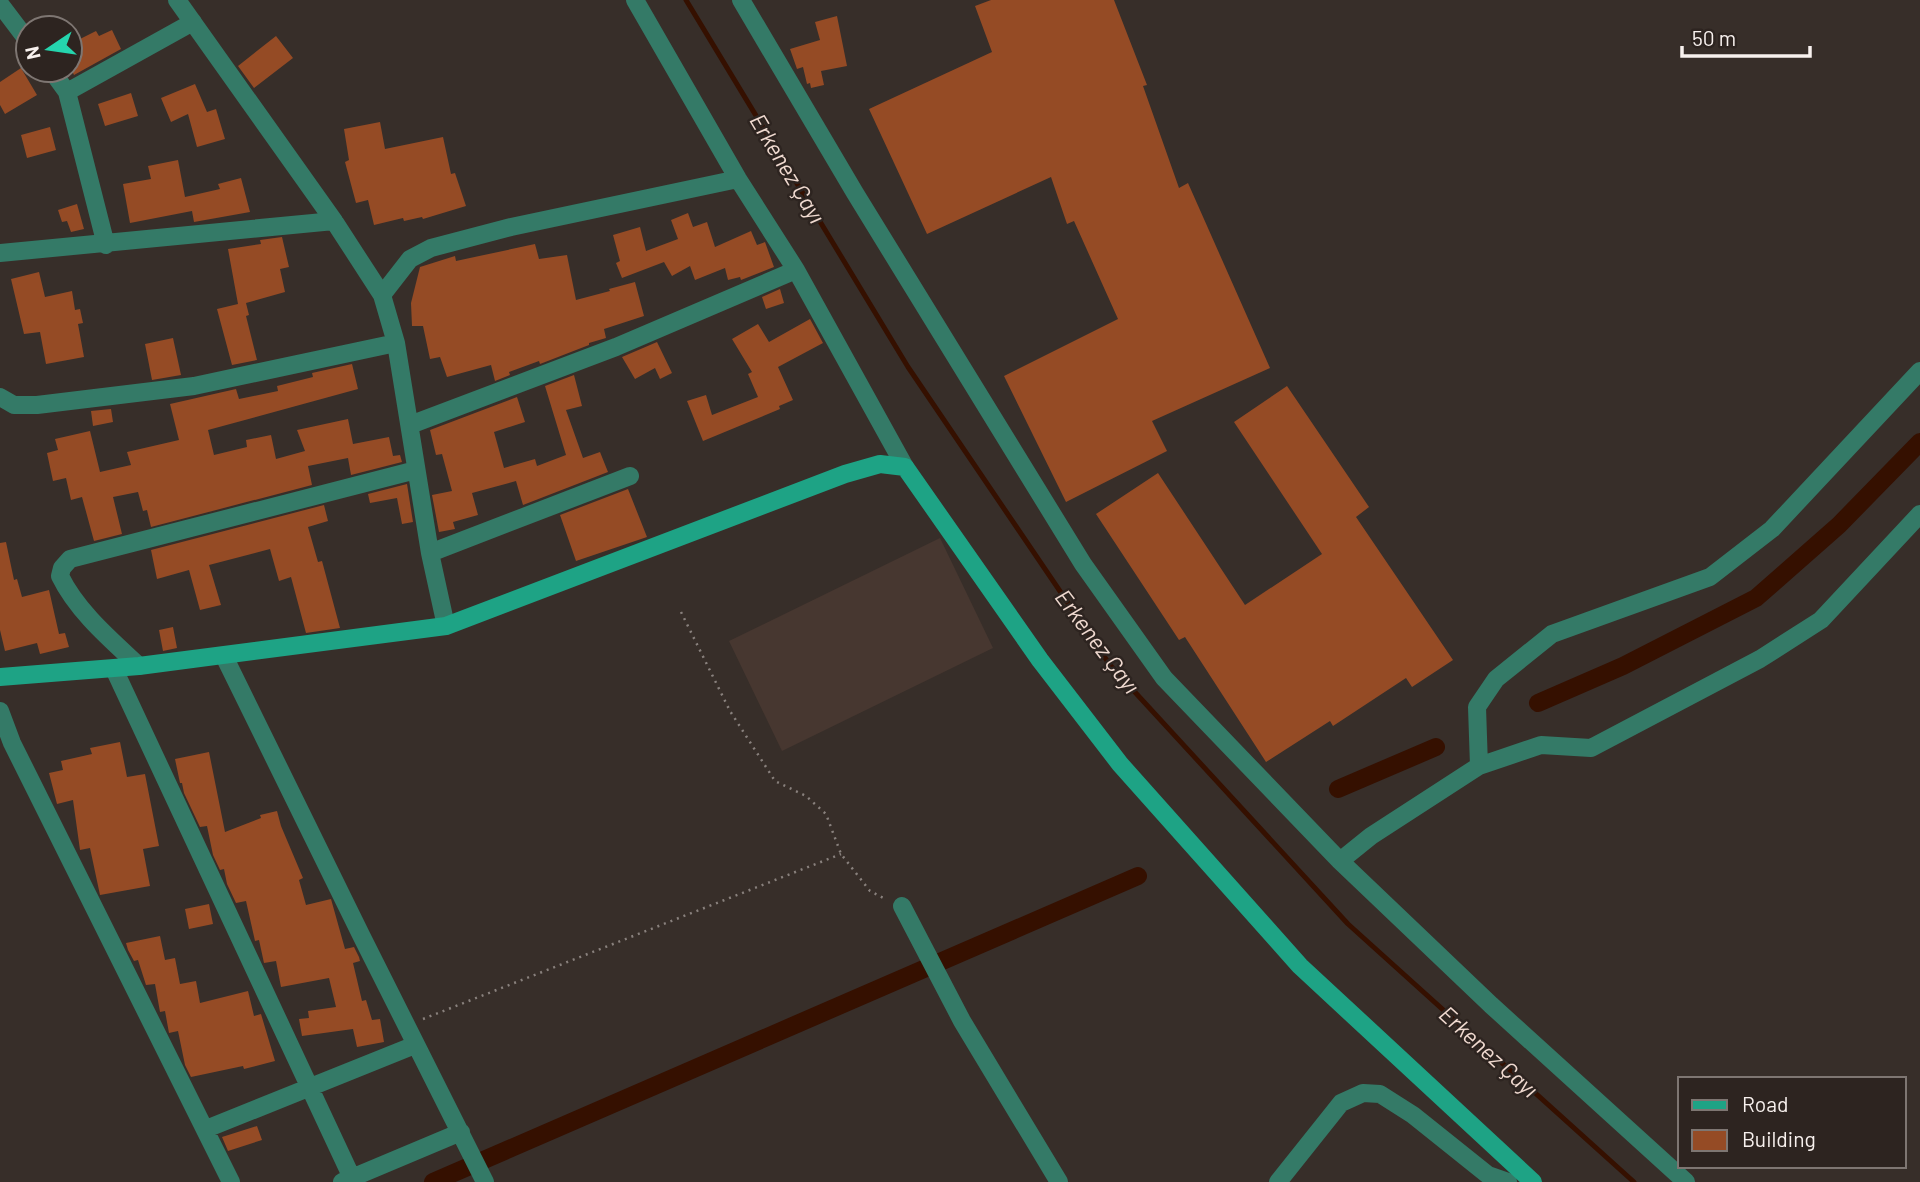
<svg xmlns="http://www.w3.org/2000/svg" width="1920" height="1182" font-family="Barlow,sans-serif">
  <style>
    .built { fill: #473730 }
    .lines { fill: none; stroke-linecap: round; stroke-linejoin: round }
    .stream { stroke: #351000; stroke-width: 5 }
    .canal { stroke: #351000; stroke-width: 18 }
    .building { fill: #954b25 }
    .path { stroke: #89817d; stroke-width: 2.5; stroke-dasharray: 2 5; stroke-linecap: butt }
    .street { stroke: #347a67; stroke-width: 18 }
    .secondary { stroke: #1ea385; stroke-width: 18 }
    .labels { text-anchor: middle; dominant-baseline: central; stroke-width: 5; stroke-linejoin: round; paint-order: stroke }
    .water-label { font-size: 23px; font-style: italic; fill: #f0dad0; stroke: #2d2420 }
  </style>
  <rect width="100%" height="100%" fill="#372e29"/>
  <path class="built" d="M940 538 993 648 782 751 729 641Z"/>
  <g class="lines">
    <path class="stream" d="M686 0 908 367 1110 665 1348 924 1634 1182"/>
    <path class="canal" d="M1538 703 1623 666 1756 598 1839 525 1920 442
      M1338 789 1436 747
      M433 1182 1138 876"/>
  </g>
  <path class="building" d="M991 0H1114L1147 85 1143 86 1179 188 1188 183 1270 368 1152 421 1167 451 1066 502 1004 376 1118 319 1074 221 1067 224 1051 177 927 234 869 109 992 52 975 6Z
    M837 16 847 66 821 71 824 85 811 88 810 83 807 84 803 67 797 69 790 49 820 40 815 22Z
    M112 30 121 49 74 75 70 67V44L96 31 99 36Z
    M276 36 293 58 254 88 238 66Z
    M21 68 37 95 5 114 0 105V82Z
    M195 84 207 112 216 109 225 139 197 147 188 114 171 122 161 98Z
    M131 93 138 116 105 126 98 104Z
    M380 122 385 149 443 137 451 174 455 173 466 206 423 219 422 217 404 221 403 218 374 225 368 200 356 203 345 162 349 160 344 129Z
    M50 127 56 150 27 158 21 135Z
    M178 160 185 197 220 189 218 184 241 178 250 212 194 222 192 211 130 223 123 184 151 179 148 166Z
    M77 204 84 229 71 232 67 221 62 222 58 210Z
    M688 213 693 227 707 222 715 247 751 231 757 245 765 242 774 267 741 280 740 277 728 280 725 268 695 280 690 266 672 276 664 262 622 278 616 263 620 261 613 235 640 227 646 251 678 239 671 220Z
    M282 237 289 267 280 269 285 292 246 303 249 315 246 316 257 360 232 365 217 309 238 304 228 249 261 244 260 240Z
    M535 244 539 259 567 255 576 300 610 291 609 289 635 282 644 316 604 329 606 338 589 343V345L540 364 539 361 509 372 510 375 495 381 491 365 447 377 440 357 430 359 423 326H412L411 303 420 267 455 256 456 261Z
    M39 272 45 297 72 291 75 310 80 309 83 323 78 324 84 357 46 364 40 332 24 334 11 279Z
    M780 289 784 303 766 309 762 297Z
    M810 319 823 343 778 367 793 400 779 406 780 409 703 441 687 401 706 395 712 415 758 397 748 374 752 372 732 339 758 324 769 342Z
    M173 338 181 375 152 380 145 344Z
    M657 342 672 373 660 379 655 368 635 379 622 357Z
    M352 364 358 389 208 430 214 455 247 447 246 440 271 435 276 459 305 451 297 430 348 419 353 444 389 437 393 456 400 455 402 462 351 475 348 458 308 466 312 485 151 527 147 510 143 511 138 492 113 497 122 534 94 541 82 497 71 500 66 478 53 481 47 453 58 450 55 439 90 431 100 472 131 465 127 452 179 440 170 404 236 389 239 399 278 391 277 386 313 377 312 373Z
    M574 375 582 406 566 410 583 458 600 452 608 472 523 505 516 481 472 493 478 515 453 522 455 529 439 532 432 495 452 491 442 454 436 455 430 430 517 397 525 422 494 432 504 468 535 459 537 466 566 455 545 386Z
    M1287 386 1369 507 1356 517 1453 660 1412 687 1406 678 1333 726 1330 721 1266 762 1185 637 1179 640 1096 514 1158 473 1245 605 1322 554 1234 422Z
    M111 409 113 422 93 426 91 411Z
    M407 484 413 522 402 524 397 498 370 503 368 494Z
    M628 489 647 537 576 561 560 515Z
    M324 505 328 521 308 527 318 562 322 561 340 628 306 633 291 577 279 581 270 549 209 565 221 605 200 610 189 570 157 579 151 550Z
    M6 542 14 580 17 579 22 597 49 590 59 634 65 633 69 647 40 654 37 643 5 651 0 630V543Z
    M173 627 177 648 163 651 159 630Z
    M120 742 127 777 145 774 159 846 143 849 150 886 100 895 90 848 80 850 73 800 57 804 49 773 63 770 61 761 92 754 90 748Z
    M209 752 225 832 261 818 260 815 277 811 281 826 303 878 299 880 306 905 331 899 345 949 354 947 359 957 360 961 353 963 362 1001 366 1000 372 1020 380 1019 384 1042 357 1047 353 1029 302 1036 299 1019 309 1018 308 1011 336 1007 329 978 281 987 276 961 264 963 259 940 255 941 246 901 236 903 227 884 224 869 220 870 213 855 207 826 200 827 184 793 182 783H180L175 759Z
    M209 904 213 924 189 929 185 909Z
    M160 936 165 960 175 958 180 984 196 981 200 1003 248 991 254 1016 261 1014 275 1061 244 1069 243 1066 191 1077 185 1065 178 1031 169 1033 165 1011 160 1012 155 984 146 985 138 960 134 961 128 950 126 943Z
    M257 1126 262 1140 228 1151 222 1137Z"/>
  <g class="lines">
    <path class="path" d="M681 612 730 711 775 781 806 796 826 814 841 854 870 891 887 900
      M423 1019 841 854"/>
    <path class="street" d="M177 0 334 221 382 295 396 343 430 553
      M741 0 855 193 1083 564 1164 678 1340 861 1491 1005 1686 1182
      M0 4 28 41
      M51 70 67 92 106 245
      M67 92 193 22
      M0 253 334 221
      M796 270 905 467
      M382 295 410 259 431 248 511 227 738 179
      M0 397 14 405H37L194 386 396 343
      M410 425 616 347 796 270 738 179 635 0
      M446 626 430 553 630 476
      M224 656 362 937 485 1182
      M139 666C110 639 77 611 60 576L62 568 70 559 416 470
      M114 669 352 1178
      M0 711 12 743 231 1182
      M1479 766 1477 707 1496 679 1552 634 1710 577 1772 529 1920 371
      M1340 861 1371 836 1479 766 1541 745 1591 748 1760 659 1821 620 1920 514
      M902 906 962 1021 1059 1182
      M206 1129 415 1045
      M342 1182 461 1132
      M1278 1182 1341 1103 1363 1093 1380 1094 1413 1115 1488 1175 1508 1182"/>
    <path class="secondary" d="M0 677 139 666 446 626 845 474 880 464 905 467 1040 660 1120 764 1300 966 1533 1182"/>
  </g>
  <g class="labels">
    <g class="water-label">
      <text transform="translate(788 168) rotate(59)">Erkenez Çayı</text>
      <text transform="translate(1098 641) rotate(53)">Erkenez Çayı</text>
      <text transform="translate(1489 1051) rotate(42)">Erkenez Çayı</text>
    </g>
  </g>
  <rect x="1678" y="1077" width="228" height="91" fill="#2d2420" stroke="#7e7672" stroke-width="2"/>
  <rect x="1692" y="1100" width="35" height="10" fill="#1ea385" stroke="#7e7672" stroke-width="2"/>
  <text x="1742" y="1112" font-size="21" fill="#f8f1ee">Road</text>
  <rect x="1692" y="1130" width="35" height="21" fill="#954b25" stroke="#7e7672" stroke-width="2"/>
  <text x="1742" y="1147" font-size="21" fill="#f8f1ee">Building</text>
  <g transform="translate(49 49) rotate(257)"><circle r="33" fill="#2d2420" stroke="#7e7672" stroke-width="2"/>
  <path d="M0-5L12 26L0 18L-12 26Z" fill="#25d5ae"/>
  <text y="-10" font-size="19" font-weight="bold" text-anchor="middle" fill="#f8f1ee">N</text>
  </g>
  <path d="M1682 46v10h128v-10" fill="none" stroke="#f8f1ee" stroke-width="3.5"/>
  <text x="1692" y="46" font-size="21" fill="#f8f1ee" stroke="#2d2420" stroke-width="5" paint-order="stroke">50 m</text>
</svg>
